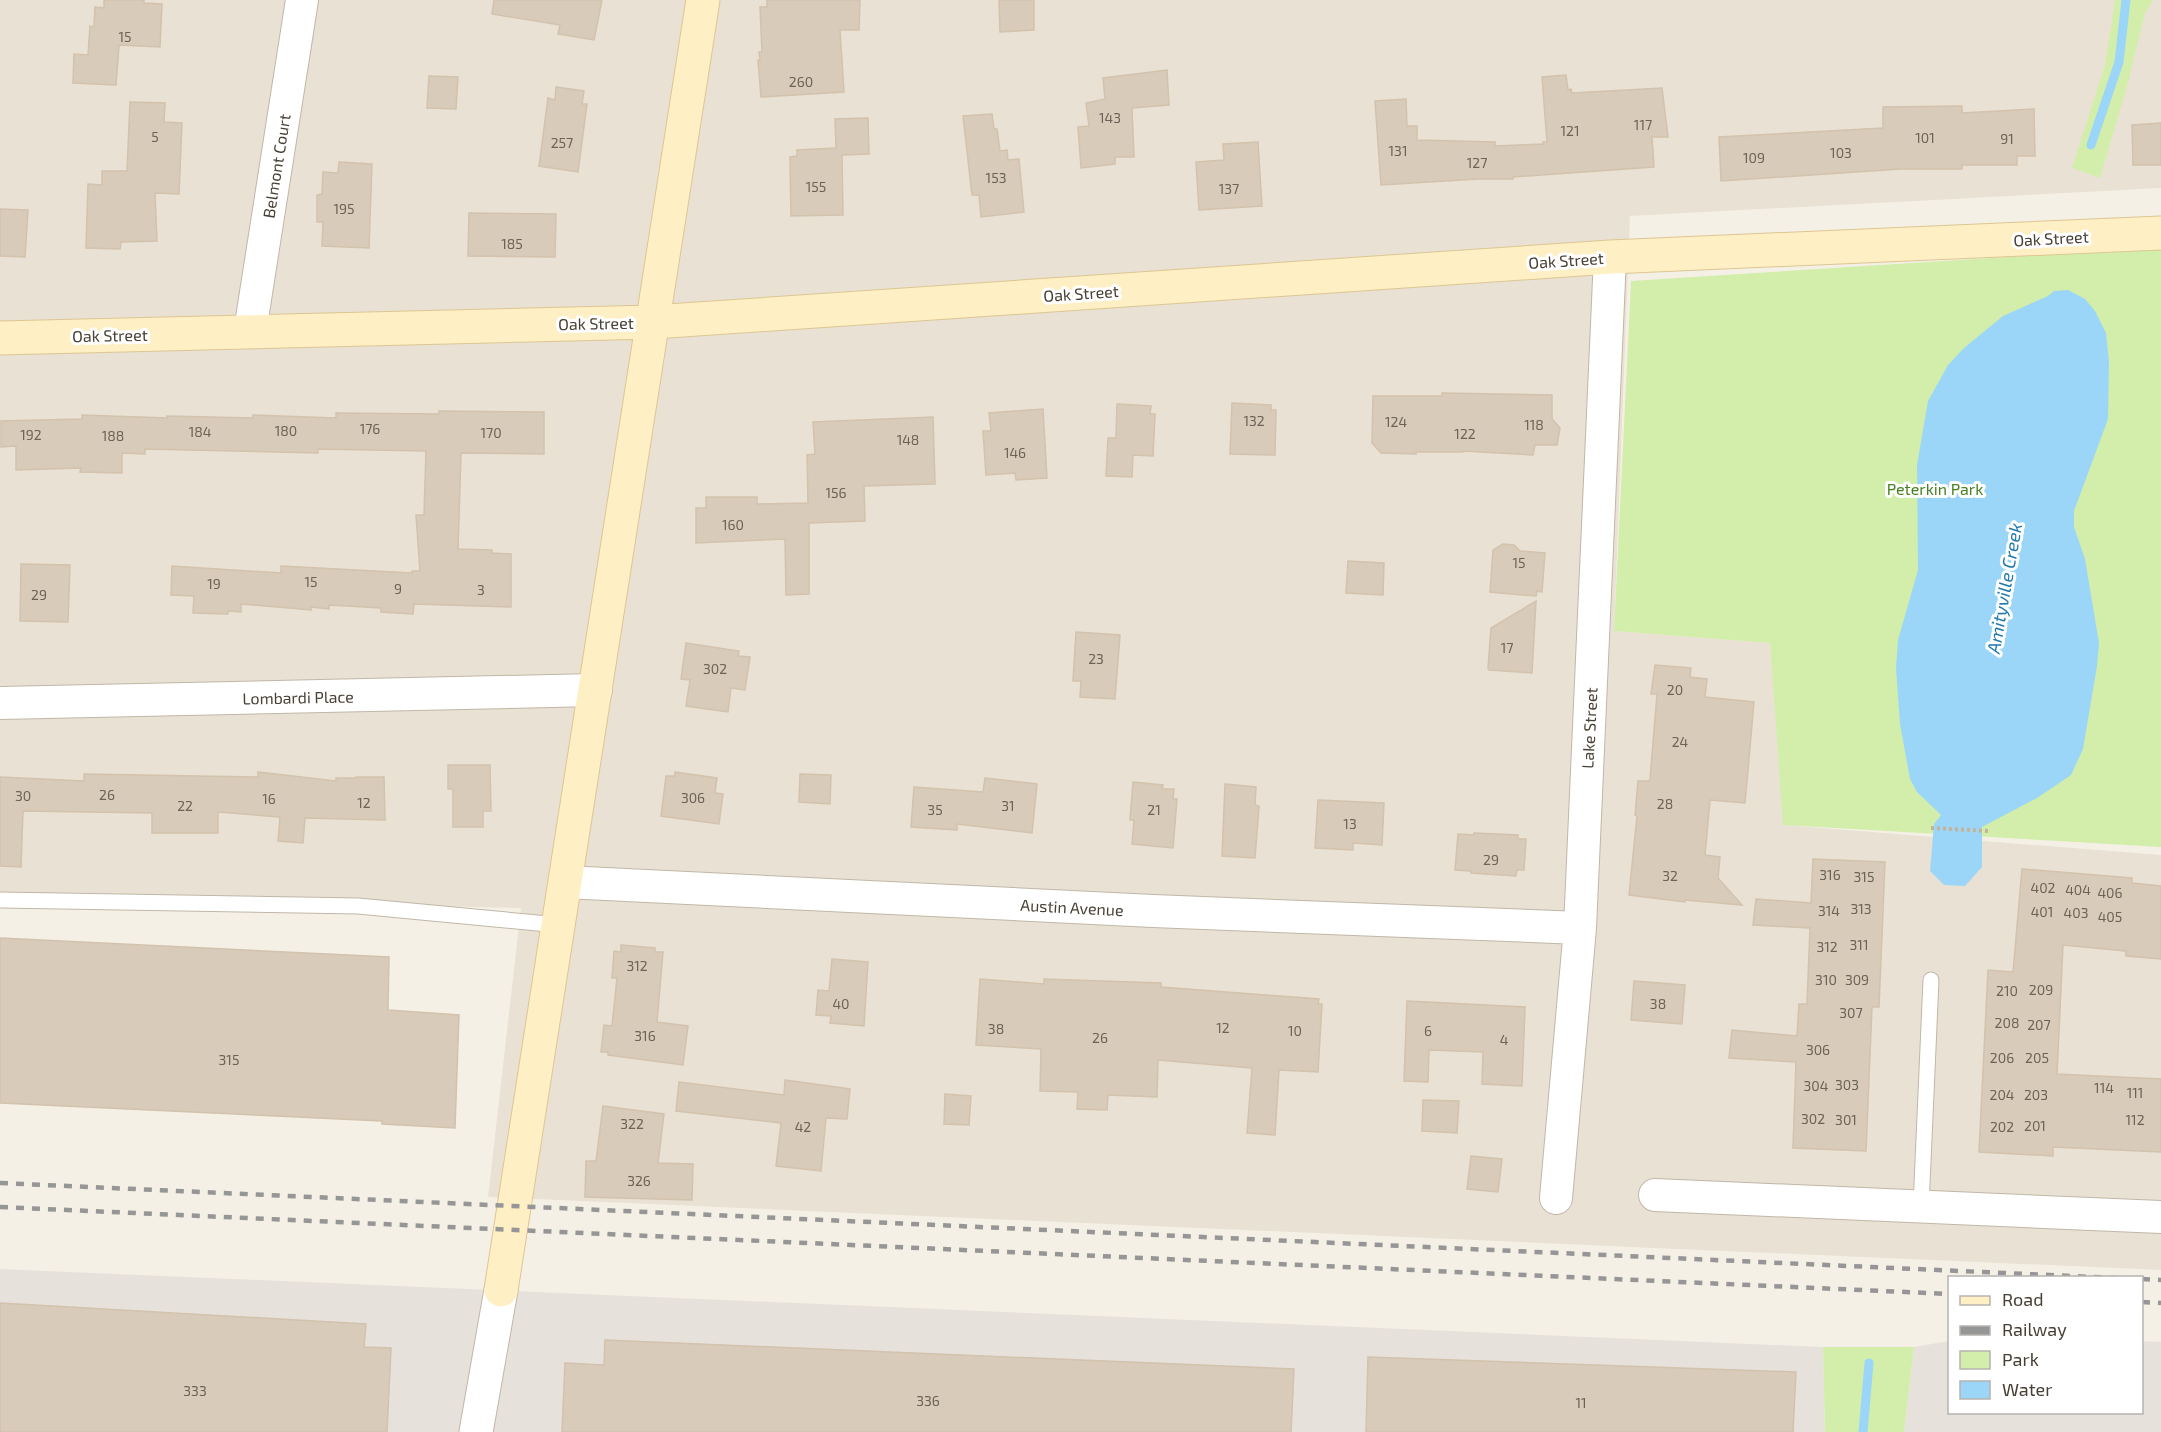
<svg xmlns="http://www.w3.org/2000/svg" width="2161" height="1432" font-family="'Exo 2',sans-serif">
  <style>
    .residential { fill: #e9e1d3 }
    .industrial { fill: #e7e1db }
    .green { fill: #d2eeaa }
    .water { fill: #9bd6f8 }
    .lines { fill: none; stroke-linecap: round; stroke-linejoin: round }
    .stream { stroke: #9bd6f8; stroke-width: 9 }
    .building { fill: #d8cbba; stroke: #d3c2ac; stroke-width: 1.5 }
    .service-casing { stroke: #c1b7a7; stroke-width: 17 }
    .minor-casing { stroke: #c1b7a7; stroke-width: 34 }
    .tertiary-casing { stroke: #c1b7a7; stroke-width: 35 }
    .secondary-casing { stroke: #ddc692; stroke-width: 35 }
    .path { stroke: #c5b397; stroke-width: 4; stroke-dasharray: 3 3; stroke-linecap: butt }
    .service { stroke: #fff; stroke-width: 15 }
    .minor { stroke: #fff; stroke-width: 32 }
    .tertiary { stroke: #fff; stroke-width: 33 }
    .secondary { stroke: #ffefc5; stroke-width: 33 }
    .rail { stroke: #969696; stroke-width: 4.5; stroke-dasharray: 8 8; stroke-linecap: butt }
    .labels { text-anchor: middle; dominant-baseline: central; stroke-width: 6; stroke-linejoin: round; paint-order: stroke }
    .number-label { font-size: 14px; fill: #6c6356 }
    .street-label { font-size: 16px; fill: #484034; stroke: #fff }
    .park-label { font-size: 16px; fill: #498121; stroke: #fff }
    .water-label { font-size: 18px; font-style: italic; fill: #1f78ae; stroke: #fff }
  </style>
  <rect width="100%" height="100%" fill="#f5f0e6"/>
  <path class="residential" d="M0 0H2161V188L1630 216 1614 631 1770 643 1784 825 2161 855V1270L488 1197 521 908 0 897Z"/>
  <path class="industrial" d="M0 1269 1823 1347 1825 1432H0Z
    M1949 1341 1950 1412H2142V1341L2161 1342V1432H1904L1914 1347Z"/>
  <path class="green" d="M2115 0H2153L2145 13 2127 86 2100 178 2072 168 2105 65Z
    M2161 247V847L1783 825 1770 643 1614 631 1631 281Z
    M1823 1347H1914L1904 1432H1825Z"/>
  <path class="water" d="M2068 290 2085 299 2095 311 2106 333 2109 362 2108 419 2074 511V527L2085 559 2099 643 2097 666 2083 749 2071 775 2037 798 1982 827V867L1965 886 1944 885 1930 871 1934 824 1941 815 1917 792 1910 779 1900 724 1896 668 1898 640 1918 570 1917 465 1928 401 1948 365 1964 348 2003 316 2048 296 2054 291Z"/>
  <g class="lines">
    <path class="stream" d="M2091 145 2119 62 2126 0
      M1863 1432 1869 1363"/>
  </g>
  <path class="building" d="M104 0H144V3L162 4 160 47 119 45 116 85 73 83 74 54 88 55 90 26 94 27 95 7 104 8Z
    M494 0H602L594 40 558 34 560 25 492 14Z
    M767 0H860L859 30H840L844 92 761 97 758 60H760L759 52H762L760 7H767Z
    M999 0H1034V30L1000 32Z
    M1167 70 1169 105 1132 108 1134 157H1115V164L1081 168 1078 127 1089 126 1086 103 1105 99 1103 78Z
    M1566 75 1568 90 1571 89 1572 93 1662 88 1668 137H1652L1654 167 1513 177V179H1478L1381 185 1375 101 1406 99 1407 126H1417V140L1495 142V146L1543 144V142H1547L1542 77Z
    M429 76 458 77 456 109 427 108Z
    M556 87 584 91 582 104H587L578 172 539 166 548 98 555 100Z
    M130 102 165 103 164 122 182 123 179 194 155 193 157 241 121 242 120 249 86 248 88 184 102 185V171H127Z
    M1962 106V113L2034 109 2035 156H2017V165H1962V169H1901L1721 181 1719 137 1883 128V107Z
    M992 114 994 129H997L1000 151 1007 150 1008 160 1019 159 1024 212 981 217 979 195H972L963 116Z
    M868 118 869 154 842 155 843 215 791 216 790 157 797 156V150L836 148 835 119Z
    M2161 123V165H2133L2132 125Z
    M1258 142 1262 206 1199 210 1196 162 1224 160 1223 144Z
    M339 162 372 164 369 248 322 246 323 222H317V195L322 194 323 172 338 173Z
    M0 209 28 210 25 257 0 256Z
    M469 213 556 214 555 257 468 256Z
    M1442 393 1552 395V419L1560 428 1557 445H1535L1533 455 1463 451V452H1416V454L1381 453 1372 443 1373 396H1442Z
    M1232 403 1271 405V410H1276L1275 455 1230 454Z
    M1117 404 1151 406 1150 414H1155L1153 456 1133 455 1132 477 1106 476 1108 438H1116Z
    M1043 409 1047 478 1016 480 1015 473 986 475 983 431H991L989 413Z
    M439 411 544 412V454L461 453 458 549 492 550V553L511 554V607L414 604 413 614 381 612V608L329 605V609L311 607V610L241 604V612L228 611V614L193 613 194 596 171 595 172 566 281 573V566L412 573V571H420L416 515H424L426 451 318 449V453L145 449V454L122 453V473L80 472 81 468 16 470V446L1 447V421L82 419V415L167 418V416L253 418V415L336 418V413L439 414Z
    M933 417 935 484 864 486 865 521 809 523V594L786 595 785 539 696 543V508H706V497H757V504L808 503 807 455 815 454 813 422Z
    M1503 544 1514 545 1520 551 1545 553 1542 592 1537 591 1536 596 1490 592 1493 550Z
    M1348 561 1384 563 1383 595 1346 593Z
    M21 564 70 565 68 622 20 621Z
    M1536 601 1532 673 1489 670 1488 668 1491 628Z
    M1076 632 1120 635 1115 699 1080 697 1081 681H1073Z
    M686 643 739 651 738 656 750 657 745 690 731 688 728 712 686 706 690 680 681 679Z
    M1655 665 1691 668 1690 677 1707 679 1705 697 1754 702 1745 803 1710 800 1705 855 1720 857 1718 878 1742 905 1685 900V902L1629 895 1637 816 1635 815 1638 781H1649L1650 779 1657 694H1651Z
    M448 765H490L491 811H483V827H453V789H448Z
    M258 772 336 781V778H356V777H384L385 820 305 818 303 843 278 841 280 817 218 812V833H152V813L23 811 21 867 0 866V777L84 781V774L258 777Z
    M675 772 717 778 715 793 723 794 719 824 661 816 666 776H675Z
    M800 774 831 775 830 804 799 802Z
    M985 778 1037 784 1032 833 957 824V830L911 827 914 787 983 792Z
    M1133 782 1163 785 1162 789H1174L1173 799H1177L1173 848 1132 844 1134 820H1130Z
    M1225 784 1256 787 1255 805 1259 806 1255 858 1222 856Z
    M1318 800 1384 803 1382 845 1353 843V850L1315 848Z
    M1474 833 1518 835V839H1526L1524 870H1517L1516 876 1471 873V871L1455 870 1458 834 1474 835Z
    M1813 859 1885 862 1879 1007H1872L1866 1151 1793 1148 1796 1062 1729 1058 1732 1030 1797 1036 1799 1004H1807L1810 928 1753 925 1756 899 1811 903Z
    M2022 869 2132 878V883L2161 886V959L2126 956V951L2063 945 2057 1074 2161 1079V1152L2053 1147V1156L1979 1152 1988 970 2013 972Z
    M0 938 389 957 388 1010 459 1015 455 1128 382 1124V1121L0 1103Z
    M621 945 655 948V952H663L657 1022 688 1026 683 1065 608 1055V1052H601L604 1025 612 1026 617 978H612L614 951 621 952Z
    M832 959 868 962 864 1026 830 1023 831 1016 816 1015 818 990 829 991Z
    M980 979 1044 984V979L1161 983V987L1319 999 1318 1004H1322L1318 1072 1279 1070 1275 1135 1247 1133 1252 1068 1158 1060 1157 1097 1108 1095 1107 1110 1077 1109 1078 1092 1040 1091 1041 1049 976 1045Z
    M1634 981 1685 985 1682 1024 1631 1020Z
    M1407 1001 1525 1007 1522 1086 1482 1084 1483 1052 1429 1050 1428 1082 1404 1081Z
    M785 1080 850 1089 847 1119 826 1118 821 1171 776 1166 781 1123 676 1111 679 1082 784 1095Z
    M945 1094 971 1096 969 1125 944 1124Z
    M1423 1100 1459 1101 1457 1133 1422 1131Z
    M603 1106 664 1114 658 1163 693 1164 692 1200 585 1197 586 1161H596Z
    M1471 1156 1502 1159 1498 1192 1467 1189Z
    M0 1303 366 1324 364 1347 391 1348 387 1432H0Z
    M605 1340 1294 1369 1291 1432H562L565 1363 604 1365Z
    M1368 1357 1796 1372 1793 1432H1366Z"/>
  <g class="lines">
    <g class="service-casing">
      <path id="service" d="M0 900 358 906 559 925
        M1921 1207 1931 980"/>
    </g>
    <g class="minor-casing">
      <path id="minor" d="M250 331 302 0
        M0 703 596 690
        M565 882 1153 911 1580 928
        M1655 1195 2161 1217
        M1556 1198 1580 928 1610 257"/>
    </g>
    <g class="tertiary-casing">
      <path id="tertiary" d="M476 1432 501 1290"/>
    </g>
    <g class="secondary-casing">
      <path id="secondary" d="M0 338 653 322 1610 257 2161 233
        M501 1290 703 0"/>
    </g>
    <path class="path" d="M1931 828 1989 831"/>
    <use href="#service" class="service"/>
    <use href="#minor" class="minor"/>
    <use href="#tertiary" class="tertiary"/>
    <use href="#secondary" class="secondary"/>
    <path class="rail" d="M0 1183 2116 1278
      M0 1207 1950 1294
      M2142 1279 2161 1280
      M2142 1302 2161 1303"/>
  </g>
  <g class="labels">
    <g class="number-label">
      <text x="125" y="36">15</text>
      <text x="801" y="81">260</text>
      <text x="1110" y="117">143</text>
      <text x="1643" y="124">117</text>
      <text x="1570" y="130">121</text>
      <text x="155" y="136">5</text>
      <text x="1925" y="137">101</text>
      <text x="2007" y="138">91</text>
      <text x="562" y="142">257</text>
      <text x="1398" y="150">131</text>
      <text x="1841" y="152">103</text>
      <text x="1754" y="157">109</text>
      <text x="1477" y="162">127</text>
      <text x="996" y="177">153</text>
      <text x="816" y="186">155</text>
      <text x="1229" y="188">137</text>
      <text x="344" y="208">195</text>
      <text x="512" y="243">185</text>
      <text x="1254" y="420">132</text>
      <text x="1396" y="421">124</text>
      <text x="1534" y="424">118</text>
      <text x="370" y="428">176</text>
      <text x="286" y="430">180</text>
      <text x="200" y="431">184</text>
      <text x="491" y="432">170</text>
      <text x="1465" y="433">122</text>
      <text x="31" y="434">192</text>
      <text x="113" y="435">188</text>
      <text x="908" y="439">148</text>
      <text x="1015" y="452">146</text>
      <text x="836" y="492">156</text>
      <text x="733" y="524">160</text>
      <text x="1519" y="562">15</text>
      <text x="311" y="581">15</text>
      <text x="214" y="583">19</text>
      <text x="398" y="588">9</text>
      <text x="481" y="589">3</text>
      <text x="39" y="594">29</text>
      <text x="1507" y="647">17</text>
      <text x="1096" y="658">23</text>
      <text x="715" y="668">302</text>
      <text x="1675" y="689">20</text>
      <text x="1680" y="741">24</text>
      <text x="107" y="794">26</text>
      <text x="23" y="795">30</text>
      <text x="693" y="797">306</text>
      <text x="269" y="798">16</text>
      <text x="364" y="802">12</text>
      <text x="1665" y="803">28</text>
      <text x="185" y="805">22</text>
      <text x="1008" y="805">31</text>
      <text x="935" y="809">35</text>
      <text x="1154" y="809">21</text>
      <text x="1350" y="823">13</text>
      <text x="1491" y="859">29</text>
      <text x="1830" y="874">316</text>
      <text x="1670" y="875">32</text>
      <text x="1864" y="876">315</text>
      <text x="2043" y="887">402</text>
      <text x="2078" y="889">404</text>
      <text x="2110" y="892">406</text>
      <text x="1861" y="908">313</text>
      <text x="1829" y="910">314</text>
      <text x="2042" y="911">401</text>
      <text x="2076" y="912">403</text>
      <text x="2110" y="916">405</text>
      <text x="1859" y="944">311</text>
      <text x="1827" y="946">312</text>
      <text x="637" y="965">312</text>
      <text x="1826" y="979">310</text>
      <text x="1857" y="979">309</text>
      <text x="2041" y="989">209</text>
      <text x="2007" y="990">210</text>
      <text x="841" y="1003">40</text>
      <text x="1658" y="1003">38</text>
      <text x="1851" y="1012">307</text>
      <text x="2007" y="1022">208</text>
      <text x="2039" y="1024">207</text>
      <text x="1223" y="1027">12</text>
      <text x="996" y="1028">38</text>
      <text x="1295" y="1030">10</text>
      <text x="1428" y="1030">6</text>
      <text x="645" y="1035">316</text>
      <text x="1100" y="1037">26</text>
      <text x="1504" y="1039">4</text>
      <text x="1818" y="1049">306</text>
      <text x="2002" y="1057">206</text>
      <text x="2037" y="1057">205</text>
      <text x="229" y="1059">315</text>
      <text x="1847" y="1084">303</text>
      <text x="1816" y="1085">304</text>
      <text x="2104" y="1087">114</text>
      <text x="2135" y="1092">111</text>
      <text x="2002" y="1094">204</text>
      <text x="2036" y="1094">203</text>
      <text x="1813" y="1118">302</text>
      <text x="1846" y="1119">301</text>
      <text x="2135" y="1119">112</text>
      <text x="632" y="1123">322</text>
      <text x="2035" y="1125">201</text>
      <text x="803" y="1126">42</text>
      <text x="2002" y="1126">202</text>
      <text x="639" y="1180">326</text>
      <text x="195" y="1390">333</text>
      <text x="928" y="1400">336</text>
      <text x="1581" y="1402">11</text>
    </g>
    <g class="street-label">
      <text transform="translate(276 166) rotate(-81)">Belmont Court</text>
      <text transform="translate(2051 238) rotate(-3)">Oak Street</text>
      <text transform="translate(1566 260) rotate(-4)">Oak Street</text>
      <text transform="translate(1081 293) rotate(-4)">Oak Street</text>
      <text transform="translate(596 323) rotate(-1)">Oak Street</text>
      <text transform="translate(110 335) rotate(-1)">Oak Street</text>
      <text transform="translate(298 697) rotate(-1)">Lombardi Place</text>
      <text transform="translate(1589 728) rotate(-87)">Lake Street</text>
      <text transform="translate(1072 907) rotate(3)">Austin Avenue</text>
    </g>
    <g class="park-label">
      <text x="1935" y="488">Peterkin Park</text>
    </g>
    <g class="water-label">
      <text transform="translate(2004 588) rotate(-80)">Amityville Creek</text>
    </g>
  </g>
  <rect x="1948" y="1276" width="195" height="138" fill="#ffffff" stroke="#b6b3ae" stroke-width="1.5"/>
  <rect x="1960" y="1296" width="30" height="9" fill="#ffefc5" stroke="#b6b3ae" stroke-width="1.5"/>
  <text x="2002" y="1306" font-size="18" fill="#484034">Road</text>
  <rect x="1960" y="1326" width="30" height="9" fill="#969696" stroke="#b6b3ae" stroke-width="1.5"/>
  <text x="2002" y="1336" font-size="18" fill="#484034">Railway</text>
  <rect x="1960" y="1351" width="30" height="18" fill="#d2eeaa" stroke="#b6b3ae" stroke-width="1.5"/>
  <text x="2002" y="1366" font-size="18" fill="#484034">Park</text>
  <rect x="1960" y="1381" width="30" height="18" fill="#9bd6f8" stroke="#b6b3ae" stroke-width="1.5"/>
  <text x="2002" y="1396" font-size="18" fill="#484034">Water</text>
</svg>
